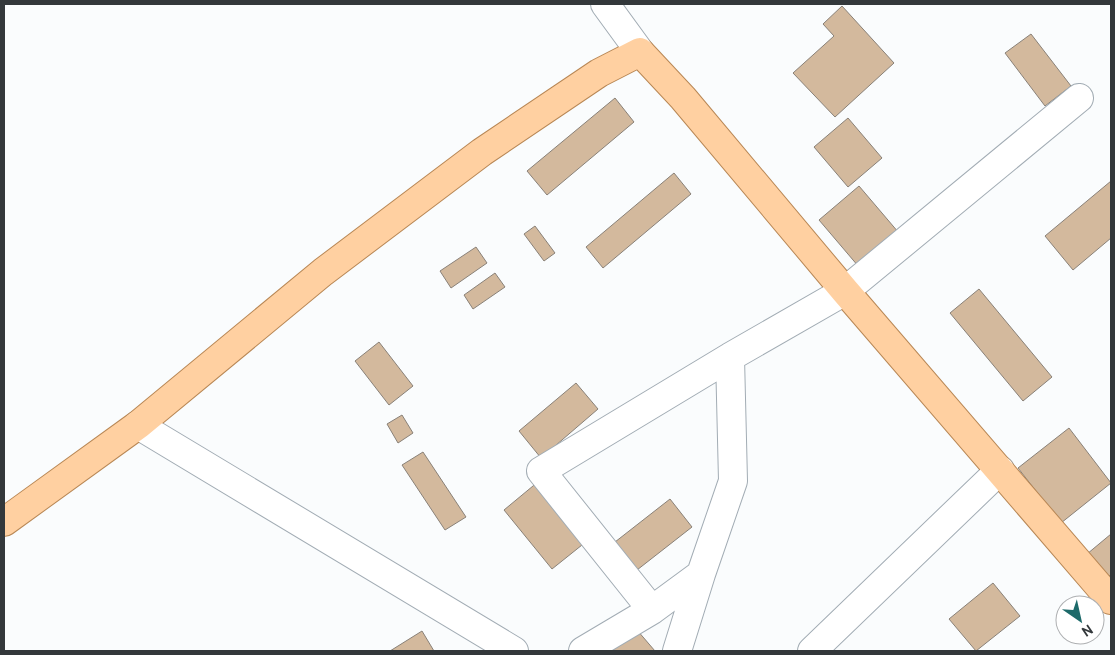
<svg xmlns="http://www.w3.org/2000/svg" width="1115" height="655" font-family="Overpass,sans-serif">
  <style>
    .building { fill: #d3b99d; stroke: #898178 }
    .lines { fill: none; stroke-linecap: round; stroke-linejoin: round }
    .minor-casing { stroke: #a2acb4; stroke-width: 30 }
    .major-casing { stroke: #b88755; stroke-width: 30 }
    .minor { stroke: #fff; stroke-width: 28 }
    .major { stroke: #ffd0a1; stroke-width: 28 }
  </style>
  <rect width="100%" height="100%" fill="#fafcfd"/>
  <path class="building" d="M842 6 894 63 835 117 793 73 834 36 823 24Z
    M1031 34 1071 86 1045 106 1005 53Z
    M615 98 634 122 547 195 527 171Z
    M848 118 882 158 848 187 814 147Z
    M674 173 691 194 603 268 586 247Z
    M1111 181V238L1073 270 1045 236Z
    M859 186 899 233 859 267 819 220Z
    M535 226 555 253 544 261 524 234Z
    M476 247 487 263 451 288 440 271Z
    M495 273 505 287 473 309 464 295Z
    M979 289 1052 377 1023 401 950 313Z
    M379 342 413 386 389 405 355 361Z
    M576 383 598 409 541 458 519 431Z
    M402 415 413 433 398 443 387 424Z
    M1069 428 1111 483 1061 523 1018 468Z
    M423 452 466 517 445 530 402 465Z
    M539 481 587 541 552 569 504 510Z
    M670 499 692 527 637 570 615 542Z
    M1111 534V574L1107 578 1087 554Z
    M993 583 1020 616 976 651 949 619Z
    M637 630 655 651H610Z
    M422 631 434 651H390Z"/>
  <g class="lines">
    <g class="minor-casing">
      <path id="minor" d="M605 4 640 52
        M138 425 514 651
        M652 610 541 471 730 357
        M583 651 652 610 701 574 733 481 730 357 845 291 1079 98
        M677 651 701 574
        M812 651 1000 470"/>
    </g>
    <g class="major-casing">
      <path id="major" d="M4 522 138 425 323 272 482 152 599 73 640 52 683 98 845 291 1111 600"/>
    </g>
    <use href="#minor" class="minor"/>
    <use href="#major" class="major"/>
  </g>
  <rect width="1115" height="655" fill="none" stroke="#33383b" stroke-width="10"/>
  <g transform="translate(1080 620) rotate(146)"><circle r="24" fill="#ffffff" stroke="#adafb1"/>
  <path d="M0-4L9 19L0 12L-9 19Z" fill="#1d6a6a"/>
  <text y="-8" font-size="14" font-weight="bold" text-anchor="middle" fill="#33383b">N</text>
  </g>
</svg>
